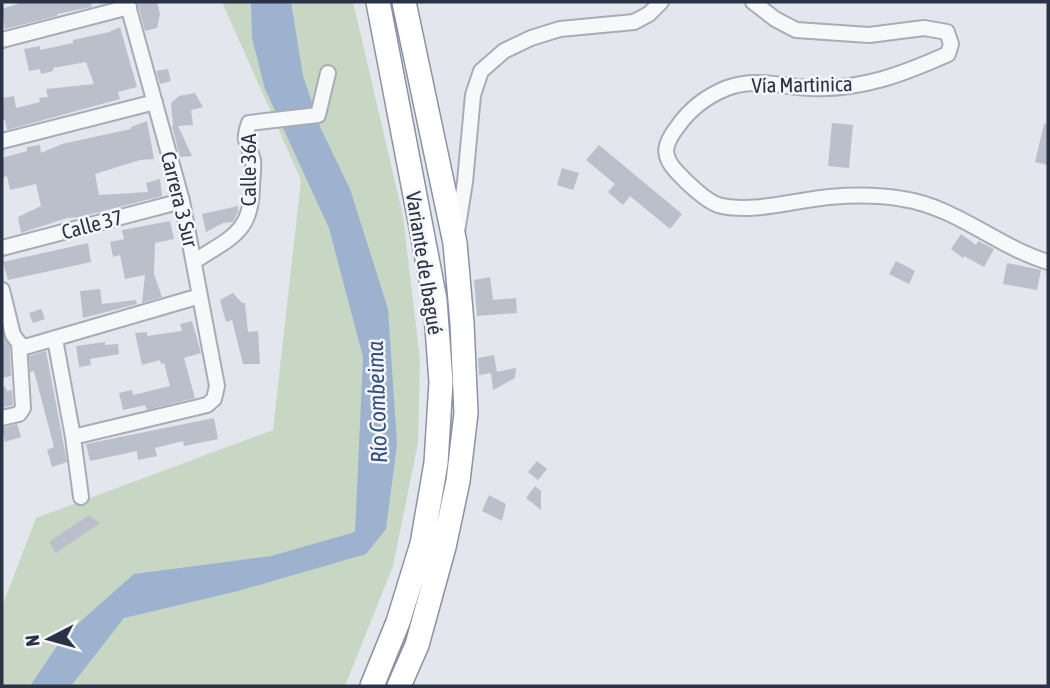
<svg xmlns="http://www.w3.org/2000/svg" width="1050" height="688" font-family="'Asap Condensed',sans-serif">
  <style>
    .green { fill: #c8d7c4 }
    .water { fill: #9cb2ce }
    .building { fill: #babfcb }
    .lines { fill: none; stroke-linecap: round; stroke-linejoin: round }
    .minor-casing { stroke: #a8acb7; stroke-width: 18 }
    .trunk-casing { stroke: #8a92a4; stroke-width: 26 }
    .minor { stroke: #f7f8fa; stroke-width: 14 }
    .trunk { stroke: #fff; stroke-width: 23 }
    .labels { text-anchor: middle; dominant-baseline: central; stroke-width: 5; stroke-linejoin: round; paint-order: stroke }
    .street-label { font-size: 21px; fill: #2a3246; stroke: #f4f6f9 }
    .water-label { font-size: 23px; font-style: italic; fill: #304e7e; stroke: #f4f6f9 }
  </style>
  <rect width="100%" height="100%" fill="#e3e6ec"/>
  <path class="green" d="M222 2H353L403 216 420 360 418 443 393 566 345 686H2V607L36 518 273 430 301 180Z"/>
  <path class="water" d="M251 2H291L303 76 321 129 350 189 388 309 397 444 386 529 366 554 238 591 124 618 71 686H30L63 637 134 574 271 556 355 532 363 357 329 228 265 89 252 38Z"/>
  <path class="building" d="M23 2H91L92 7 57 14V16L5 29 2 9Z
    M137 2H157L160 14 157 28 145 31Z
    M120 27 137 87 118 92 120 99 7 130 5 120 2 121V98L14 96 16 108 40 102 39 98 48 97 46 89 94 84 86 62 53 68V71L41 74 40 69 29 71 24 49 40 46V50L73 43V40L109 32Z
    M168 69 171 81 160 84 156 71Z
    M195 93 203 107 191 110 193 125 178 126 192 156 180 157 172 126H173L171 103 179 96Z
    M147 121 154 159 140 160 95 174 99 195 148 192 146 183 160 179 162 196 80 217 67 218 21 233 18 217 41 206 36 184 10 190 7 176 2 178V158L27 151V147L40 145 41 153 62 144 131 129V127Z
    M832 123 853 125 849 168 828 166Z
    M1044 124H1048V165L1035 162Z
    M599 145 682 214 670 229 630 196 623 205 608 192 615 184 586 160Z
    M562 168 579 173 573 190 557 185Z
    M238 206V212L233 222 223 223 206 232 202 214Z
    M170 221 174 239 155 243 154 274 162 297 142 303 145 275 125 279 120 255 113 257 110 242 124 239 122 230Z
    M961 234 976 245 978 241 994 249 984 267 964 256 963 258 951 249Z
    M88 243 91 262 8 280 3 262Z
    M896 261 915 271 909 284 889 274Z
    M1007 263 1041 270 1037 290 1003 284Z
    M490 277 493 300 516 298 517 313 477 316 474 280Z
    M100 289 102 304 136 300 137 304 83 318 80 291Z
    M233 293 242 303H245L248 332 258 331 260 364H243L232 320 226 322 220 300Z
    M41 309 45 319 33 323 29 313Z
    M192 321 201 353 184 358 195 398 147 410 145 405 123 410 119 393 132 390 133 395 170 386 164 363 161 364 160 360 142 365 135 333 147 332V336L182 331 180 324Z
    M2 330 10 346 11 376 2 378Z
    M105 342V345L118 344 119 354 90 359 91 365 79 367 76 346Z
    M46 351 67 462 52 467 47 450 54 447 34 371 30 372 29 356Z
    M494 355 497 372 479 375 478 358Z
    M516 368 515 378 493 390 491 373Z
    M5 386 7 391 12 390 13 405 2 408V387Z
    M214 418 218 439 184 446 183 441 155 448 157 456 138 460 137 451 90 461 86 444Z
    M17 424 21 437 5 442 2 428Z
    M537 461 547 469 538 480 528 472Z
    M535 486 541 491V510L526 498Z
    M489 495 506 504 502 521 482 511Z
    M89 515 100 523 56 553 49 542Z"/>
  <g class="lines">
    <g class="minor-casing">
      <path id="minor" d="M753 2 775 19 796 30 869 35 924 28 947 32 951 44 948 54C903 74 862 90 811 88 783 87 755 77 727 88 707 96 690 109 678 126 664 144 661 155 677 172 686 182 706 201 718 205 752 214 795 200 829 197 852 195 880 195 903 199 956 207 998 247 1048 262
        M2 40 129 7
        M2 141 155 102
        M457 232 465 182 473 95 481 71 504 51 531 38 560 29 634 22 649 14 661 2
        M2 248 182 201
        M195 261C229 238 251 234 252 188 252 179 254 168 253 160 248 142 242 143 249 123L318 115 328 73
        M2 290 13 335 19 343 23 408 19 414 2 418
        M55 339 73 437 81 497
        M19 343 25 347 200 296
        M73 437 207 405 214 399 217 386 182 201 127 2"/>
    </g>
    <g class="trunk-casing">
      <path id="trunk" d="M372 686 398 622 422 544 436 463 441 382 435 300 378 2
        M399 686 417 645 444 547 458 481 466 413 462 323 455 243 404 2"/>
    </g>
    <use href="#minor" class="minor"/>
    <use href="#trunk" class="trunk"/>
  </g>
  <g class="labels">
    <g class="street-label">
      <text transform="translate(802 84) rotate(-1)">Vía Martinica</text>
      <text transform="translate(248 170) rotate(-90)">Calle 36A</text>
      <text transform="translate(180 199) rotate(76)">Carrera 3 Sur</text>
      <text transform="translate(92 224) rotate(-15)">Calle 37</text>
      <text transform="translate(425 263) rotate(81)">Variante de Ibagué</text>
    </g>
    <g class="water-label">
      <text transform="translate(377 402) rotate(-92)">Río Combeima</text>
    </g>
  </g>
  <rect width="1050" height="688" fill="none" stroke="#2a3246" stroke-width="7"/>
  <g transform="translate(49 639) rotate(264)" stroke="#f4f6f9" stroke-width="5" paint-order="stroke">
  <path d="M0-5L12 26L0 18L-12 26Z" fill="#2a3246"/>
  <text y="-10" font-size="19" font-weight="bold" text-anchor="middle" fill="#2a3246">N</text>
  </g>
</svg>
